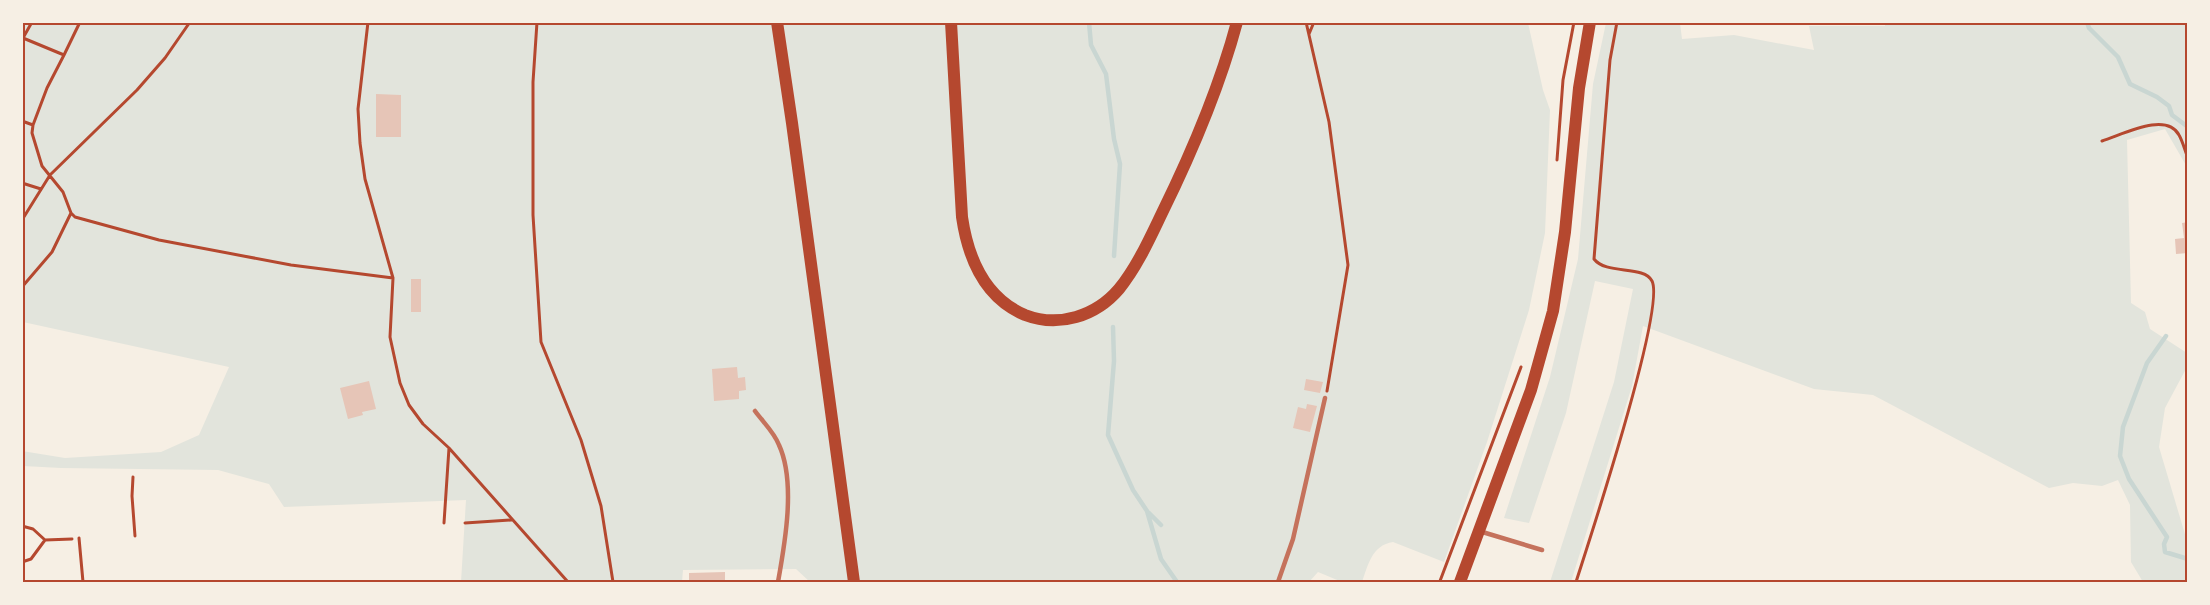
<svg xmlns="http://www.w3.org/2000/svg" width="2210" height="605" font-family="Spectral,serif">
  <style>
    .green { fill: #e2e4dc }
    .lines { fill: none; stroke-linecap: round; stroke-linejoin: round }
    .stream { stroke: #c9d6d2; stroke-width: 4.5 }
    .building { fill: #e6c5b7 }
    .path { stroke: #b5482f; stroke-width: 3 }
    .service { stroke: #c5725c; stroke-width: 4.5 }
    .secondary { stroke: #b5482f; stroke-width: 12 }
    .neatline { fill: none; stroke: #b5482f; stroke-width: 2 }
  </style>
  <rect width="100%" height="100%" fill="#f6efe4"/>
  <path class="green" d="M1885 22 2187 23V167L2165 129 2127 140 2131 303 2145 312 2150 329 2187 353V367L2165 408 2159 447 2187 541V582H2143L2131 562 2130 505 2118 480 2102 486 2073 483 2049 488 1873 395 1814 389 1643 326 1632 386 1571 582H1550L1614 382 1633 289 1595 281 1566 413 1529 523 1504 518 1550 377 1578 259 1593 84 1606 23H1680L1682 39 1734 35 1814 50 1809 26H1885Z
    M23 23H1528L1543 90 1550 110 1545 233 1529 310 1487 442 1444 562 1393 542C1372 545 1368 565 1362 582H1342L1318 572 1309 582H810L796 569 683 570 682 582H461L466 500 284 507 269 484 218 470 61 468 23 466 22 451 65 458 161 452 199 435 229 367 23 322Z"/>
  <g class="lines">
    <path class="stream" d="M1089 22 1091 45 1106 74 1114 139 1120 164 1114 256
      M2087 22 2089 28 2118 57 2130 84 2157 97 2169 106 2172 115 2188 127
      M1113 327 1114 361 1108 435 1133 490 1147 511 1161 559 1177 582
      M2166 336 2147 363 2123 427 2120 456 2129 479 2167 537 2164 544 2165 552 2188 559
      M1149 513 1161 525"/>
  </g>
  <path class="building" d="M376 94 401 95V137H376Z
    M2188 222V253L2176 254 2175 239 2184 238 2182 223Z
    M411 279H421V312H411Z
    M737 367 738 378 745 377 746 390 739 391V399L714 401 712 369Z
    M1306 379 1323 382 1320 393 1304 390Z
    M369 381 376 409 362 412 363 415 348 419 340 388Z
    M1307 404 1317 406 1310 432 1293 428 1298 407 1306 409Z
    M725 572V582H689V573Z"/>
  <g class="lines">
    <path class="path" d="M368 22 358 109 360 143 365 179 393 278 390 337 400 383 409 405 423 424 449 448 568 582
      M537 22 533 82V215L541 342 581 440 601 506 613 582
      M1306 22 1329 122 1348 265 1327 391
      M1309 34 1314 22
      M23 38 64 55 47 88 33 125 32 133 42 166 63 192 71 213 75 217 159 240 291 265 393 278
      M23 38 32 22
      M64 55 80 22
      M22 121 33 125
      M2102 141C2122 135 2166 111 2179 135 2183 142 2185 151 2188 158
      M1557 160 1563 80 1574 22
      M22 183 41 189
      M22 220 50 175 137 90 165 58 190 22
      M22 287 52 252 71 213
      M133 477 132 496 135 536
      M444 523 449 448
      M465 523 511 520
      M22 526 33 529 45 540 72 539
      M79 538 83 582
      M22 562 31 559 45 540
      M1440 581 1521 367
      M1576 582C1589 541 1666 309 1652 281 1644 265 1606 275 1594 259L1610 60 1617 22"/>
    <path class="service" d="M755 411C763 422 774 432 779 445 796 482 785 543 778 582
      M1479 531 1542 550
      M1278 582 1293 539 1325 398"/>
    <path class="secondary" d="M777 22 792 123 854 582
      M951 22 962 217C968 258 985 298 1025 315 1059 328 1096 316 1119 289 1137 267 1150 238 1162 213 1192 152 1219 89 1237 22
      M1460 582 1531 390 1553 311 1565 232 1579 88 1590 22"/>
  </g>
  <rect width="2210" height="605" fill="none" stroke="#f6efe4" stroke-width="48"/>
  <rect x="24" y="24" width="2162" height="557" class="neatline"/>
</svg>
